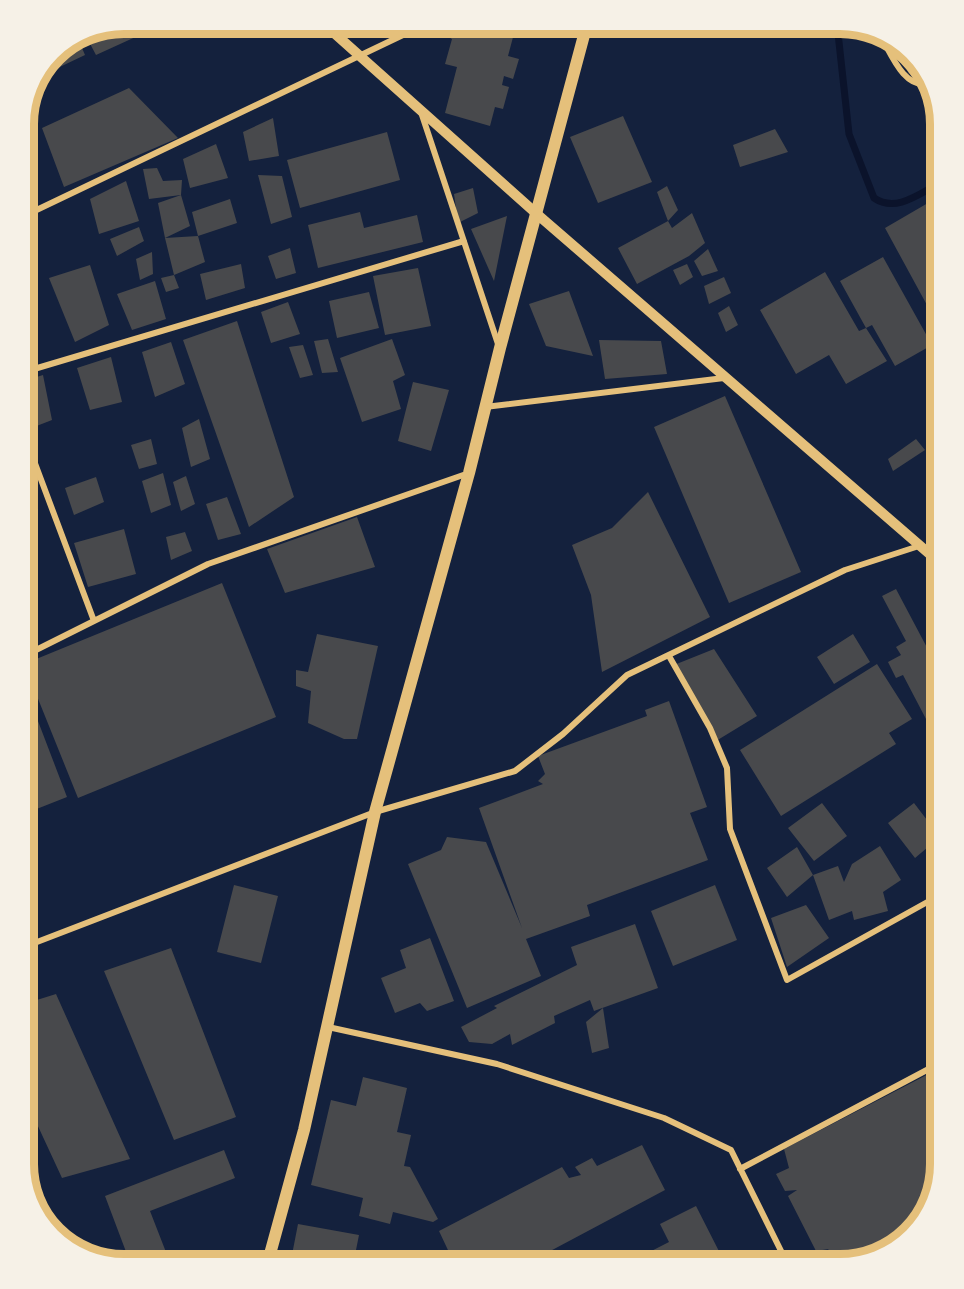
<svg xmlns="http://www.w3.org/2000/svg" width="964" height="1289" font-family="'Asap Condensed',sans-serif">
  <style>
    .lines { fill: none; stroke-linecap: round; stroke-linejoin: round }
    .stream { stroke: #0b132b; stroke-width: 7 }
    .building { fill: #48494c }
    .minor { stroke: #e5c07b; stroke-width: 6 }
    .tertiary { stroke: #e5c07b; stroke-width: 10 }
    .secondary { stroke: #e5c07b; stroke-width: 12 }
    .rim { fill: none; stroke: #e5c07b; stroke-width: 8 }
  </style>
  <rect width="100%" height="100%" fill="#14213d"/>
  <g class="lines">
    <path class="stream" d="M837 24 849 134 874 198C896 213 919 194 940 183"/>
  </g>
  <path class="building" d="M124 24H164L96 55 87 38Z
    M455 24 516 26 508 56 519 59 513 79 504 76 502 85 509 87 503 109 495 107 490 126 445 113 457 67 445 64 452 39 447 36 449 30 454 31Z
    M79 41 85 55 45 74 58 49Z
    M896 43 922 67 909 74 894 44Z
    M129 88 178 138 64 187 42 128Z
    M623 116 652 182 598 203 570 137Z
    M273 118 279 156 249 161 243 132Z
    M775 129 788 152 740 167 733 145Z
    M387 132 400 180 300 208 287 160Z
    M216 144 228 178 190 188 183 159Z
    M157 168 163 181 182 180 181 195 190 226 165 238 198 236 205 262 174 275 165 238 158 203 181 195 149 199 143 169Z
    M258 175 282 176 292 217 271 224Z
    M126 181 139 221 99 234 90 199Z
    M667 186 678 210 668 221 657 192Z
    M473 188 478 213 458 223 454 194Z
    M940 196V329L885 228Z
    M230 199 237 223 198 236 192 212Z
    M360 212 364 228 417 215 423 242 318 268 308 225Z
    M692 213 705 243 689 256 637 284 618 248 668 221 672 228Z
    M507 216 494 281 471 229Z
    M139 227 144 241 117 256 110 239Z
    M290 248 296 273 276 279 268 256Z
    M708 249 718 271 702 276 694 261Z
    M152 252 153 274 140 280 136 259Z
    M883 257 932 345 895 366 872 325 866 328 840 281Z
    M241 264 245 288 206 300 200 274Z
    M687 264 693 277 680 285 673 270Z
    M90 265 109 325 75 342 49 278Z
    M418 268 431 326 385 335 373 276Z
    M825 272 859 331 866 328 887 361 846 384 829 355 796 374 760 310Z
    M174 275 179 288 166 292 161 278Z
    M724 277 731 293 709 304 704 286Z
    M155 281 166 319 132 330 117 294Z
    M569 291 593 356 546 346 529 304Z
    M369 292 379 328 337 338 329 301Z
    M288 302 300 334 271 343 261 312Z
    M729 306 738 325 726 332 718 313Z
    M237 321 294 497 249 527 183 340Z
    M328 339 338 372 322 373 314 341Z
    M392 339 405 375 393 381 401 409 362 422 340 358Z
    M599 340 661 341 667 374 605 379Z
    M171 342 185 384 155 397 142 352Z
    M303 345 313 375 300 378 289 347Z
    M111 357 122 402 90 410 77 368Z
    M43 375 52 420 34 427 24 404V381Z
    M413 382 449 390 431 451 398 441Z
    M725 396 801 572 729 603 654 427Z
    M199 419 210 459 191 467 182 428Z
    M151 439 157 464 139 469 131 445Z
    M916 439 925 450 893 471 888 459Z
    M163 473 171 505 151 513 142 481Z
    M186 476 195 504 181 511 173 482Z
    M96 477 104 502 74 515 65 488Z
    M648 492 710 617 602 672 591 595 572 545 612 528Z
    M227 497 241 534 218 540 206 504Z
    M357 517 375 567 285 593 267 549Z
    M124 529 136 574 88 587 74 543Z
    M185 532 192 551 171 560 166 537Z
    M24 578 38 613 24 621Z
    M222 583 276 717 78 798 24 664Z
    M896 589 932 657 928 659 927 671 940 691V711L926 719 903 675 896 678 888 662 901 655 896 647 906 641 882 596Z
    M317 634 378 646 357 739H344L308 723 311 691 296 686V670L308 672Z
    M853 634 870 662 834 684 817 657Z
    M714 649 757 716 716 741 674 665Z
    M877 664 912 719 889 733 896 744 781 816 740 750Z
    M669 701 707 807 690 813 708 860 587 905 590 916 526 939 541 976 467 1008 408 864 441 850 447 837 486 842 522 928 479 808 543 784 538 781 545 774 538 756 647 716 645 710Z
    M33 708 67 797 24 814V711Z
    M822 803 847 836 814 861 788 828Z
    M914 803 940 837 915 858 888 823Z
    M880 846 901 880 883 892 888 911 854 920 852 911 829 920 813 875 787 897 767 868 797 847 813 875 838 866 844 882 852 864Z
    M234 885 278 896 261 963 217 952Z
    M715 885 737 940 673 966 651 911Z
    M806 905 829 938 787 967 771 918Z
    M635 924 658 988 594 1011 590 1000 554 1016 555 1023 512 1045 510 1034 492 1044 469 1042 461 1027 497 1008 494 1006 577 965 571 947Z
    M430 938 454 1001 427 1011 420 1003 395 1013 381 978 406 968 400 950Z
    M171 948 236 1117 174 1140 104 971Z
    M56 994 130 1159 62 1178 24 1096V1004Z
    M603 1008 609 1048 592 1053 586 1022Z
    M940 1068V1165L927 1215 895 1248 840 1265H822L818 1256 829 1249 816 1251 788 1196 797 1190 785 1191 776 1174 789 1168 784 1149Z
    M363 1077 407 1088 397 1132 411 1135 404 1166 410 1167 438 1219 433 1222 393 1212 390 1224 359 1216 363 1198 311 1185 331 1100 356 1106Z
    M642 1145 665 1190 524 1265H455L439 1231 562 1167 569 1178 581 1175 575 1167 592 1158 597 1166Z
    M224 1150 235 1178 150 1211 171 1265H131L105 1196Z
    M696 1206 726 1265H624L669 1242 660 1224Z
    M45 1213 52 1231 41 1220 39 1215Z
    M298 1224 359 1235 353 1265H290Z"/>
  <g class="lines">
    <path class="minor" d="M880 35C891 53 903 88 928 84
      M421 112 498 344
      M24 216 426 24
      M24 372 464 241
      M485 407 724 378
      M24 434 94 621
      M24 656 208 564 469 473
      M669 656 710 728 727 768 730 829 787 980 940 895
      M24 947 375 812 515 771 563 734 627 675 845 570 919 546
      M328 1027 497 1064 664 1118 731 1150 788 1265
      M740 1169 940 1063"/>
    <path class="tertiary" d="M324 24 538 215 940 563"/>
    <path class="secondary" d="M267 1265 304 1130 375 812 469 473 500 348 587 24"/>
  </g>
  <path d="M0 0H964V1289H0ZM124 34H840A90 90 0 0 1 930 124V1164A90 90 0 0 1 840 1254H124A90 90 0 0 1 34 1164V124A90 90 0 0 1 124 34Z" fill="#f6f1e7" fill-rule="evenodd"/>
  <path class="rim" d="M124 34H840A90 90 0 0 1 930 124V1164A90 90 0 0 1 840 1254H124A90 90 0 0 1 34 1164V124A90 90 0 0 1 124 34Z"/>
</svg>
